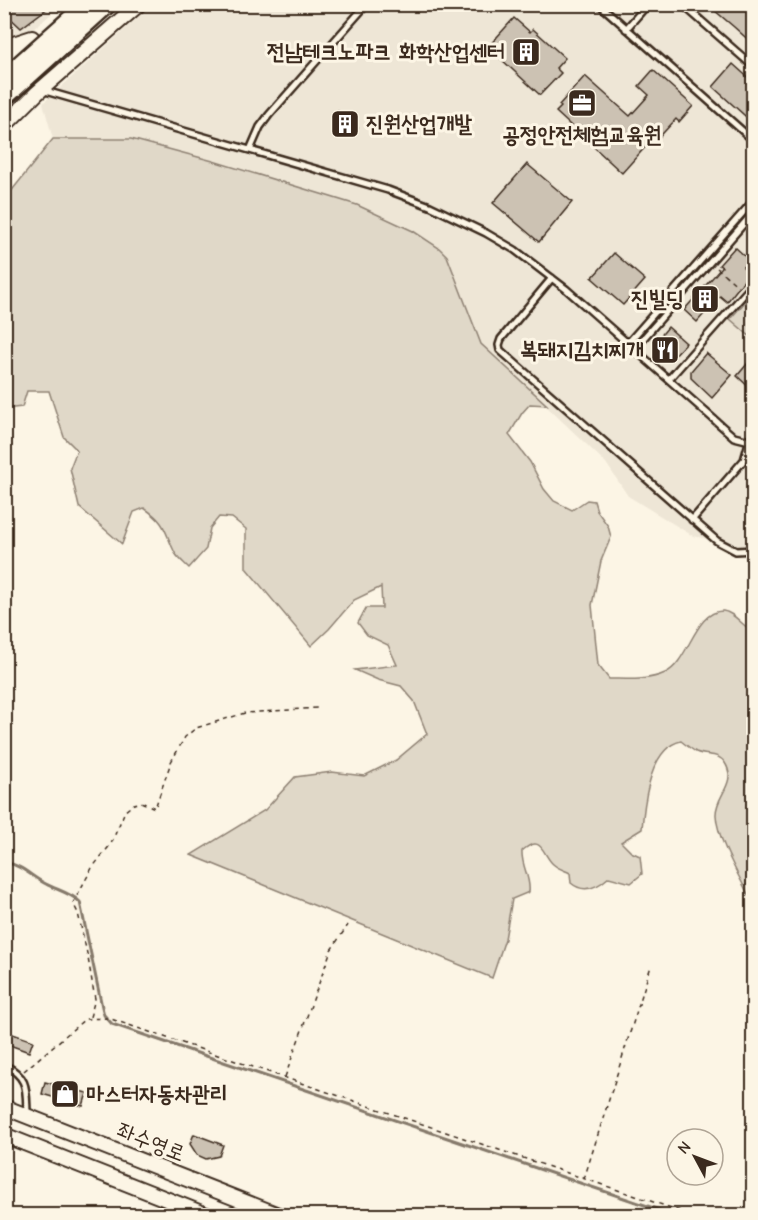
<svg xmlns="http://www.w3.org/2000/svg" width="758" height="1220" font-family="'Comic Neue','Poor Story',sans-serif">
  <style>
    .built { fill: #eee6d6 }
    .green { fill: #e0d8c8; stroke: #8e8173; stroke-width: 1.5 }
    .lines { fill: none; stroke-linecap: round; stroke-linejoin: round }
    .stream { stroke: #85796b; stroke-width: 3 }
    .building { fill: #ccc2b3; stroke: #3b2a1e; stroke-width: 1.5 }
    .service-casing { stroke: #3b2a1e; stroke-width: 10 }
    .tertiary-casing { stroke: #3b2a1e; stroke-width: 18 }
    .path { stroke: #3b2a1e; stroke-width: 1.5; stroke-dasharray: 4.5 4.5; stroke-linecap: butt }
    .service { stroke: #fcf5e5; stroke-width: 5 }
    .tertiary { stroke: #fcf5e5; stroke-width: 14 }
    .trunk-bridge-casing { stroke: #3b2a1e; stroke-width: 21; stroke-linecap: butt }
    .trunk-bridge { stroke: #fcf5e5; stroke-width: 16 }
    .labels { text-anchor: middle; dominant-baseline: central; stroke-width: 6; stroke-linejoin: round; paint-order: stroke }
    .poi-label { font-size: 22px; font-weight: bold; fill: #3b2a1e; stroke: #fcf5e5; text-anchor: end }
    .street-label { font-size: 22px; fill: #3b2a1e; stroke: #fcf5e5 }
  </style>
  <rect width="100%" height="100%" fill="#fcf5e5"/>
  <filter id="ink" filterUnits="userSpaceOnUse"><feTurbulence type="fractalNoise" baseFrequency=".0167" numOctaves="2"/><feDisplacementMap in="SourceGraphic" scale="12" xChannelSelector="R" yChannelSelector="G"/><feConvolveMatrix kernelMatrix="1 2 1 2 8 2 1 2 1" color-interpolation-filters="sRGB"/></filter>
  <g filter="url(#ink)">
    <path class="built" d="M4 5H62L32 30 10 38 5 37Z
      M152 5H753V550L741 552 717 541 693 536 628 496 606 463 481 344 450 263 439 248 430 241 396 222 357 205 131 139H53L43 103Z"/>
    <path class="green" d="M53 139H131L213 161 357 205 413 231 439 248 447 256 481 344 547 405 530 404 522 413 509 435 530 462 544 489 554 501 572 510 587 500 594 501 597 511 608 526 611 537 601 561 592 605 598 665 609 679C627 679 648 681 665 673 688 664 695 610 723 611 734 612 743 627 753 631V904C742 881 717 840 716 815 715 796 738 783 725 763 718 752 707 757 696 752 691 749 686 745 681 741 650 748 644 802 642 829L621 842 631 852 640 856 642 874 631 883 609 877C597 888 584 894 571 883L570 873C565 870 558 869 553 864 542 854 542 833 522 851 521 866 531 878 529 892L512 899 505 939 492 978 191 855 265 810 295 777 332 772 364 776 396 760 427 734 414 701 401 686 378 680 355 670 397 665 388 645 367 635 358 623 366 608H382L381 587 354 600 329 629 311 646 246 568V529L232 518 219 517 210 528 206 549 189 568C184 563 178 558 175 553 164 531 167 523 144 508L134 512 122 544 79 507 70 468 77 450 64 437 49 391H27L22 407 5 409V199Z
      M753 293V339L730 319Z"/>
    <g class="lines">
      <path class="stream" d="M4 862C24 866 30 876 46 884 57 890 71 893 80 902L102 1007 104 1015 112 1024 677 1216"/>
    </g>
    <path class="building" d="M11 4H53L21 28 5 13Z
      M707 4H753V44L734 27Z
      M514 18 530 32 533 29 565 58 556 68 561 73 540 95 488 47Z
      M733 64 753 82V123L713 87Z
      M653 70 693 106 679 122 676 119 651 146 648 144 622 173 556 112 561 107 559 105 585 76 630 116 649 95 639 86Z
      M338 111 358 128 351 136 331 119Z
      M527 164 572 202 539 242 493 203Z
      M735 247 749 260 743 267 750 273 727 302 720 296 697 322 684 310 722 267 719 265Z
      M614 253 645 280 623 305 592 278Z
      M668 327 686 343 669 361 666 359 663 361 656 355 658 339Z
      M706 353 732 375 712 398 691 378V371Z
      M753 357V391L737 376Z
      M4 1031 33 1041 29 1052 4 1043Z
      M45 1082 87 1093 83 1106 42 1094Z
      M194 1134 223 1145 219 1156 206 1159 197 1155 190 1144Z"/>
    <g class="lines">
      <g class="service-casing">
        <path id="service" d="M599 4 754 141
          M682 4 754 67
          M626 29 648 4
          M42 90 388 190 430 206 486 233 515 250 566 289 734 437 746 440 754 436
          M250 150 260 127 269 115 367 4
          M552 278 501 339 499 345 500 350 717 541 736 551 754 550
          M628 343 754 200
          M634 349 754 212
          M669 379 754 283
          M692 520 744 460 750 439
          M4 1065C29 1077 26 1090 27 1113"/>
      </g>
      <g class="tertiary-casing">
        <path id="tertiary" d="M4 47 32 38
          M4 66 32 42
          M4 126 37 93 139 4
          M4 1107 281 1216
          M4 1135 209 1216"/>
      </g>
      <path class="path" d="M717 268 739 287
        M751 298 754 323
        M90 1017 95 999 88 958 78 913 73 903 92 868 111 844 125 811 134 804 141 802 155 808 171 762 185 737 196 728 245 713 317 708
        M24 1071 85 1019 108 1018 695 1216
        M285 1077 331 950 348 925
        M584 1179 651 966"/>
      <use href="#service" class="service"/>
      <use href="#tertiary" class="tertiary"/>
      <g class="trunk-bridge-casing">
        <path id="trunk-bridge" d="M4 78 87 4
          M4 98 108 4"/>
      </g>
      <use href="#trunk-bridge" class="trunk-bridge"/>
    </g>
  </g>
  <defs>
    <g id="building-square" transform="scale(1.5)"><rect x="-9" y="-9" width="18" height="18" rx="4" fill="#3b2a1e" stroke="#fcf5e5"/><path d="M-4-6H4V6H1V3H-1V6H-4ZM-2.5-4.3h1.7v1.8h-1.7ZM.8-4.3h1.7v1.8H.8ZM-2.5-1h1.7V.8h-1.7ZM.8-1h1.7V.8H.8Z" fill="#fff"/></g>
    <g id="office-square" transform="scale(1.5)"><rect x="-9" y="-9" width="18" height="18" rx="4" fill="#3b2a1e" stroke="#fcf5e5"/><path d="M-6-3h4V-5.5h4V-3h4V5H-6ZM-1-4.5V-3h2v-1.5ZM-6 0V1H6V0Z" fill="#fff"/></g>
    <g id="restaurant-square" transform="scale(1.5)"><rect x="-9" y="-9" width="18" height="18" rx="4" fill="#3b2a1e" stroke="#fcf5e5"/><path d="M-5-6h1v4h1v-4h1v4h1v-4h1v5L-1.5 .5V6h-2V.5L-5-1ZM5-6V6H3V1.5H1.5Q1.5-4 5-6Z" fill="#fff"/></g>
    <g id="shop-square" transform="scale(1.5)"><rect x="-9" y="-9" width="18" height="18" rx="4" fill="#3b2a1e" stroke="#fcf5e5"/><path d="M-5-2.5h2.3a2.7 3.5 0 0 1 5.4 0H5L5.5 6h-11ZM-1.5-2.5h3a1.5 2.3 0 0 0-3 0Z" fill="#fff"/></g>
  </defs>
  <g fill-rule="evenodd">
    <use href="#building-square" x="526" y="52"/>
    <use href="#office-square" x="582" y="103"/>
    <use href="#building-square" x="345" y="124"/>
    <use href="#building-square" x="705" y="299"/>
    <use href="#restaurant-square" x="665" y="350"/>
    <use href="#shop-square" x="65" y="1094"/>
  </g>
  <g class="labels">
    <g class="poi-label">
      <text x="505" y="52">전남테크노파크 화학산업센터</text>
      <text x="366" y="124" text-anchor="start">진원산업개발</text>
      <text x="582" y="135" text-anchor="middle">공정안전체험교육원</text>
      <text x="684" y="299">진빌딩</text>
      <text x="644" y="350">복돼지김치찌개</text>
      <text x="86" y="1094" text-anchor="start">마스터자동차관리</text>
    </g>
    <g class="street-label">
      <text transform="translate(151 1142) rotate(21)">좌수영로</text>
    </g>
  </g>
  <rect width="758" height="1220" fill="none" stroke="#fcf5e5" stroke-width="24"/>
  <rect x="12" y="12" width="734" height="1196" fill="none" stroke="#3b2a1e" stroke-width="2" filter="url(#ink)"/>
  <g transform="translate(695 1157) rotate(311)"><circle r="28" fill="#fcf5e5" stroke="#afa495" stroke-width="1.5"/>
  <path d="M0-4.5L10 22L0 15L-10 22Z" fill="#3b2a1e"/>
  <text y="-9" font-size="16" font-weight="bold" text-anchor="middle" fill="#3b2a1e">N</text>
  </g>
</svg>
